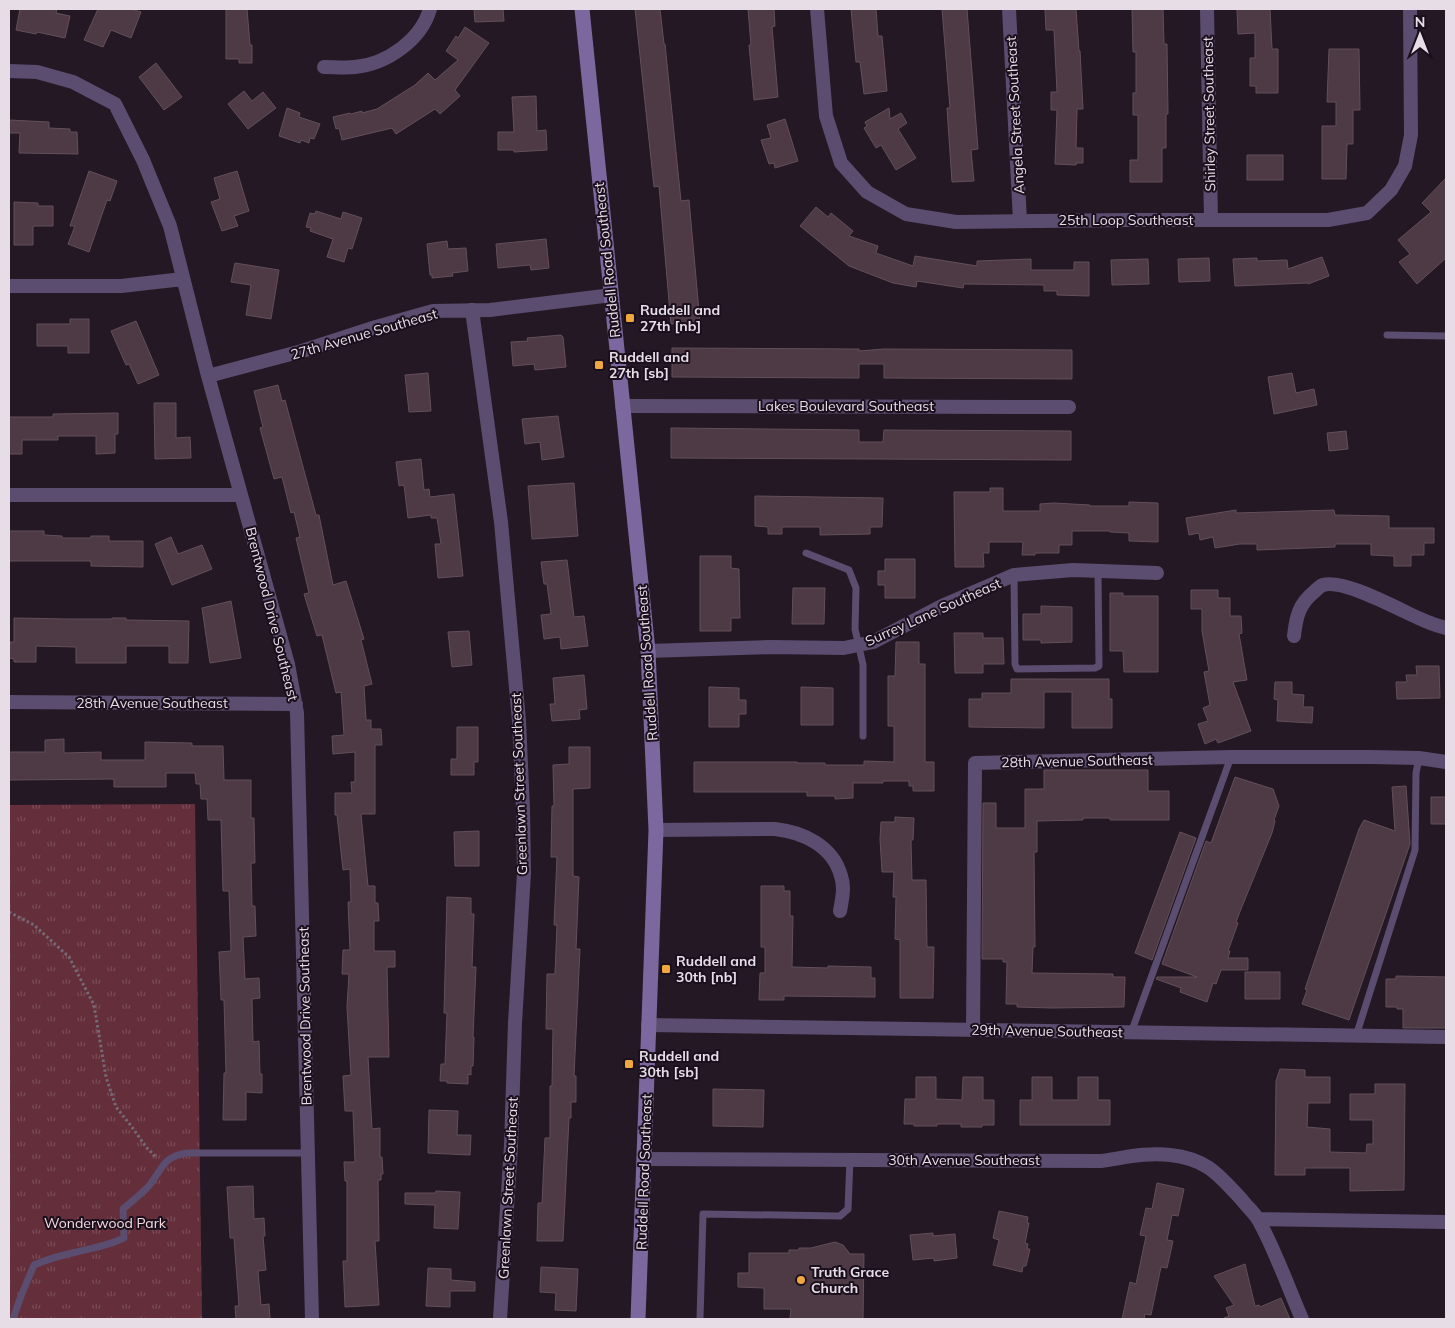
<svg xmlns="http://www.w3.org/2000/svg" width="1455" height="1328" font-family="Mulish,sans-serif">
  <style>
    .park { fill: url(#park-tufts) }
    .building { fill: #4d3a44; stroke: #634f59 }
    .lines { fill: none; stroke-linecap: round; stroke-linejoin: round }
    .path { stroke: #746975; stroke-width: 3; stroke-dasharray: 2.5 2.5; stroke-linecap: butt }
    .lane { stroke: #5a4d6f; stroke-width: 7 }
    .street { stroke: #5a4d6f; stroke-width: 14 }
    .secondary { stroke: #7d679f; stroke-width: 15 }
    .poi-dot { fill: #f0a73e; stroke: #1a0f1c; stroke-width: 2 }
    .labels { text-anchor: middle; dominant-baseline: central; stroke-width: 4; stroke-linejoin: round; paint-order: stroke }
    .street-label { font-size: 14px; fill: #e6dde7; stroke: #1a0f1c }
    .poi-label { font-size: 14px; font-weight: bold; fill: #e6dde7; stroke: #1a0f1c; text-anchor: start }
    .park-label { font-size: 14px; fill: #f7dadf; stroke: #1a0f1c }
  </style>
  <defs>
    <pattern id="park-tufts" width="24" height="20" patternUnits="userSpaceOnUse" patternTransform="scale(1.25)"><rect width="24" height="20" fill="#642e3b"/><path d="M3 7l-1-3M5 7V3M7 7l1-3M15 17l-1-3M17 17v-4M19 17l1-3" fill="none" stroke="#7a4c57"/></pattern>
  </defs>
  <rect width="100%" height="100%" fill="#241825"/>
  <path class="park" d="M195 804 202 1319H9V805Z"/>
  <path class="building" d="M20 9H57L56 13 70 16 65 38 37 32 36 34 16 30Z
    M98 9H131L141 12 131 38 111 30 103 47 84 40Z
    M226 9H247L250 45H252V63H239V59H226Z
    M474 9H503L504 21 475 22Z
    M635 9H660L664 44H665L681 201 689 200 700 322 671 324 659 186 654 187Z
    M748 9H774L775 26 772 27 778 97 754 100 749 45H751Z
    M851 9H876L878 36H882L887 91 864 94 860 62H856Z
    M942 9H967L978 149 971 150 974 181 952 182 947 108H950Z
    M1045 9H1076L1079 51H1080L1083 109H1077L1076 148H1083V163H1076V165L1055 164 1057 110H1051V92H1057L1054 30H1046Z
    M1132 9H1163L1164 44H1167L1168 114H1166V148H1162V182H1130V160H1138V115H1133V93H1136V52H1133Z
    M1237 9H1270L1272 49H1278V93H1256V86H1250V58H1255V33L1238 34Z
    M465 27 489 43 455 90 460 96 440 114 435 109 396 134 392 128 342 140 339 128 336 129 333 117 350 113 351 114 362 111V113L377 109 415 85 428 73 435 80 458 60 446 51 456 36 458 38Z
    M1329 49H1359L1360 110H1353V144H1347L1346 179H1322V126H1336V102H1327Z
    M156 63 182 97 164 110 139 77Z
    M244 91 252 101 263 92 276 108 248 129 228 104Z
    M536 96 537 131 546 130 547 150 514 152V150H498V132H514L512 97Z
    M287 108 300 113 299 117 320 124 314 139 310 138 309 143 301 140 300 143 279 136Z
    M889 108 890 119 901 113 907 123 898 129 916 158 896 170 881 145 876 148 864 128 867 126 865 122Z
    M785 119 798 161 775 168 774 163 769 164 761 140 771 138 767 125Z
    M9 120 49 122V128L70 129V132H77L78 154 19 153 20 133H9Z
    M1247 155H1283V180H1247Z
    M89 171 117 181 110 201 107 200 89 252 68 244 75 226H70Z
    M237 171 249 211 234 216 238 226 222 231 211 202 220 199 214 178Z
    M1446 178V258L1417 284 1399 262 1410 254 1398 240 1431 212 1422 203Z
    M14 202 38 203V206H53V226H33V245H14Z
    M816 207 828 217 831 213 853 231 849 236 878 246 876 253 913 266 915 256 977 266V261L1031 259V270H1074V262H1089V296L1057 295V291H1044V285L964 284 963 288 917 281 916 287 893 283 849 266 800 226Z
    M316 211 341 219 343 212 362 218 352 249 348 248 344 262 327 257 333 239 310 231 311 228 306 227 310 213 315 214Z
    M546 239 549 268 531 270 530 265 498 268 496 244Z
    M447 241 448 249 466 248 468 271 452 273 453 276 432 278V275H430L427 244Z
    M1322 257 1329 276 1308 284V283L1235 286 1233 259 1257 258V261L1287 260 1288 269Z
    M1209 258 1210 281 1179 282 1178 259Z
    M1148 259 1149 284 1112 285 1111 260Z
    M235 263 279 270 271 319 246 315 251 285 231 282Z
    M70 319H89V353H68V346H37V324H70Z
    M136 321 159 375 138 384 129 364 126 365 111 331Z
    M561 335 563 337 566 367 535 370 534 364 513 366 511 342 528 341 527 338Z
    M672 348 859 349V351L884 349 1072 350V379L884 378V364H859V378L672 377Z
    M428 373 431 411 409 412 405 375Z
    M1292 373 1296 393 1314 389 1317 405 1274 414 1268 377Z
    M278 385 282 401 285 400 316 515H319L333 585 346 581 364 639 361 640 372 684 364 686 366 720H371V729H381L382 745H375V814H361L368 886H375V903H378L379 921H374V951H395V967H387L389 1057H368L372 1129 380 1128V1157H382L383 1174H381V1180H378L379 1241H375L379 1305 345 1307 343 1261H347V1181H345L344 1162H355L353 1111H345L343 1076 351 1075 347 1007 349 974H342L343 950H350L348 902H351L350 869 343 870 337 815H335V793H352L351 782H355V752L333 754 332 736 344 735 341 692 336 693 322 635 317 636 304 594 309 593 296 538 300 537 294 512 291 513 282 477 274 479 260 428 263 427 254 391Z
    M154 403H176V438L190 437 191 458 155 459Z
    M118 413V434H115V453L96 454V436H58V440H22V454H9V417H53V414Z
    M558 416 564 457 542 460 540 442 525 444 522 419Z
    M671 428 859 430V442H883L884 430 1071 431V460L671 458Z
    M1346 431 1348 449 1329 451 1327 433Z
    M421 459 424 490 429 489 430 497 454 494 463 576 438 578 435 544H441L437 518H431V515L408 518 404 485 399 486 396 462Z
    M574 483 578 536 532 539 528 486Z
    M990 488H1003V511H1040V504L1054 503 1090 505V506H1129V502L1158 503V542L1129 541V533L1110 532V531H1072V545H1059V553H1035V555H1022L1023 542H989V553H983L984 567H955L954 492H990Z
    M755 496 883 498 882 527H870V534L820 535V527H782V534H768V527L755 526Z
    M1236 510V513L1334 510 1335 515 1389 516V528H1434V543H1424V555H1411V566H1394V556L1371 555V544H1335V547L1257 550V544H1240L1215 548 1213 537 1200 540 1199 533 1189 535 1186 518Z
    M9 531H44V535L62 536V538H91V536H109V541H143V567L91 566V561H9Z
    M171 537 178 554 202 545 212 569 172 585 155 544Z
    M700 556H731V568L739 569 740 618H731V631H700Z
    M885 559H915V598H885V585H878V571H885Z
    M567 560 574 617 584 616 588 646 561 649 560 637 544 639 541 615 551 614 547 584H544L541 562Z
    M793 588H825L824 624H792Z
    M1191 590H1218V598H1230V616H1241L1242 633 1239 634 1247 680 1233 682 1251 731 1218 743 1216 739 1205 744 1198 724 1208 721 1203 708 1210 705 1204 672 1209 671 1202 631V609H1191Z
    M1110 593H1123V596H1158V672H1124L1123 651H1110Z
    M231 601 241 658 210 663 202 608Z
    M1041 606 1072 607V642L1041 643V640H1023V614H1041Z
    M14 618 67 619H112V618H126V620L189 621 188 663H169V646H126V663H76V647L36 646V662H14V659L9 658 10 642H14Z
    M469 631 472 665 452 667 448 632Z
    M954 633H983V638H1003L1004 664H983V673H955Z
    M896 642H919V664H925V762H934V791H913V786H909V781H883V783H853V798L835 799V796H807V792H694V762H797V763H825V765H864V761L894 762V726H888V676H895Z
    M1416 666H1439L1440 698 1397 699 1396 682H1407L1406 675H1417Z
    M584 675 587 709 579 710 580 719 552 721 550 704H555L553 678Z
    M1011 679H1109V699H1112V728H1072V692H1044V728L969 727V699H982V693H1011Z
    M1275 682H1292V694L1304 695 1303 707H1313L1312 723 1277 721 1278 700 1274 699Z
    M709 687 739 688V700H746V714H739V727H709Z
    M801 687 833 688V725H801Z
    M457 727H478V762H474V775H451V759H457Z
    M64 739V753L101 752V760H145V742L192 743V746H223L224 780H251V818H254L255 863H251L252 906H255L256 936 243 937 245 979 259 978 260 998 252 999 253 1042 259 1041 260 1074H262V1093L246 1092V1120H223L224 1073H226L224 1000H221L219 952 231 951 229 891H223L221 820H208L207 799H201L200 784H196L195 773H166V787H114V779L9 780V752H45V740Z
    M569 747H590V788L573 789V876L579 877 576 949H580L574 1076H576V1102H571V1118H569L563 1241H537L538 1203H542L545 1138H550V1086H552L553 1029H546L547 974H555L557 925H554L557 857H551L552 806H554L553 765 569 764Z
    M1044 770H1148V791H1169V820H1110V818H1083V820L1037 821V852H1034L1035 947H1033L1032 973 1113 974V977H1125L1124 1007 1052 1008 1017 1007V1004H1006L1007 962H1003V959H982L983 803H996V828H1025V789H1044Z
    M1235 777 1273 789 1279 806 1274 820 1275 821 1272 833 1241 909 1236 922 1238 923 1228 951H1230L1228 958H1248V970H1221L1216 984 1213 983 1207 1002 1180 992 1181 988 1156 979 1157 977H1197L1162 964 1206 841 1211 843Z
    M1406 786 1410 844 1349 1020 1302 1004 1307 990 1305 989 1359 829 1364 820 1395 831 1392 787Z
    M1431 797H1446V824H1431Z
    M895 817 914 818 913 840H911L912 880H926L927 947H934L933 998H900V940L895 939 896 897H893L894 872H882L880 839 881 822H895Z
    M479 831V866H455L454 832Z
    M1180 832 1196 838 1152 960 1135 953Z
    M761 886H784V891H790V916H793L792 967 828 968V966L871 967V978H875V997L784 996V1000H759L760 973H765V947H761Z
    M447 897 471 898V914H474L472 967H476L473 1037H474L473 1066H471V1075L468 1074V1084L447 1083V1081H440L441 1064H445L447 1013H444Z
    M1245 972H1280V999H1245Z
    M1396 976 1446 977V1028H1403V1009H1397V1007H1386V979H1396Z
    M1280 1069 1305 1070V1077H1330V1103H1308L1307 1127 1330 1129V1152L1366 1153 1367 1144H1373V1120H1350V1094H1375V1084H1405L1404 1190 1350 1191V1168H1305V1175H1275L1276 1081Z
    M916 1077H936V1099L962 1100 963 1077H983V1100H994V1125H982V1127H961V1124H937V1126H914V1124H904L905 1099H916Z
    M1032 1077H1052V1100H1078V1077H1098V1100H1110V1125H1020V1100H1032Z
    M713 1089 764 1090 763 1127 713 1126Z
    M429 1110 458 1111 457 1135H471L470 1155 428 1153Z
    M1157 1183 1184 1189 1178 1216 1172 1215 1167 1240 1173 1241 1167 1268 1161 1267 1151 1315 1145 1314 1144 1319H1122L1130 1282 1136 1284 1146 1236 1140 1235 1146 1208 1152 1209Z
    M253 1186 254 1219 264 1218 265 1236H263L266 1270 258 1271 261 1305 269 1304 270 1319H236L235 1306H239L234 1238H230L227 1187Z
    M436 1191 460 1192 458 1229 434 1228 435 1205 405 1204V1193H435Z
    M999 1211 1028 1217 1027 1223H1029L1025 1243 1028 1244 1027 1249H1030L1026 1266H1023L1022 1272 993 1265 999 1240 993 1238Z
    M933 1233V1236L955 1234 957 1258 934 1261V1258L913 1260 910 1235Z
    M835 1242 843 1245 850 1254H864L863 1319H790L791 1309H764V1288L738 1287V1273H749V1253H789V1250H799V1248H811Z
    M1245 1264 1255 1306 1259 1305 1260 1307 1281 1298 1290 1319H1224V1318L1229 1316 1226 1308 1234 1305 1214 1276Z
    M541 1267 578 1269 576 1311 555 1310 556 1293 540 1292Z
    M428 1268 451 1269V1280L475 1282V1291H450V1307L426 1306Z"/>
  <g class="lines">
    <path class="path" d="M9 912 34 925 69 957 94 1005 106 1077 116 1107 132 1127 146 1147 156 1157"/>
    <path class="lane" d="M1387 335 1446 336
      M806 553 849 570 856 588 855 629 863 665V736
      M1014 575 1015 664 1017 669 1095 668 1099 666 1098 570
      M1131 1033 1231 757
      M1356 1036 1415 850 1416 773 1419 758
      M13 1319 21 1296 34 1265C46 1260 59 1256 72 1253 91 1248 105 1247 124 1238L123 1209C131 1202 140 1195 147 1188 163 1170 161 1157 187 1153H309
      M700 1319 703 1214 840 1216 848 1209 850 1159"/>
    <path class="street" d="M817 9 826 116 841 163 867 192 906 214 956 222 1129 220H1328L1367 213 1391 190 1405 166 1411 135 1410 9
      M1009 9 1020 221
      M1207 9 1211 220
      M324 67C334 67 345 68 355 67 387 64 421 40 430 9
      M9 71 37 72 73 82 115 104 143 160 170 226 208 376 288 664 297 713 312 1319
      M9 286H121L183 279
      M472 310 501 522 519 721 523 809 524 873 515 1023 511 1145 500 1319
      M208 376 302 351 376 327 433 311 490 310 612 295
      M622 406 1069 407
      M9 495H241
      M1294 636C1296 617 1299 604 1314 592 1316 590 1320 586 1323 585 1345 578 1406 614 1428 622 1434 625 1440 626 1446 628
      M648 651 770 647 844 648 873 642 942 606 1014 575 1073 570 1157 573
      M9 702 296 704
      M656 830 775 829C803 832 833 846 841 876 845 887 842 900 840 911
      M648 1025 1446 1037
      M973 1030 975 763 1231 757H1371L1419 758 1446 762
      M644 1159 1101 1161C1123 1158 1147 1152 1170 1155 1207 1159 1218 1174 1242 1200 1247 1207 1255 1213 1259 1221 1276 1252 1288 1287 1302 1319
      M1258 1219 1446 1222"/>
    <path class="secondary" d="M582 9 648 651 656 830 638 1319"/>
  </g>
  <g class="poi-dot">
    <rect x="625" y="313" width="10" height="10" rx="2.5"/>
    <rect x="594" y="360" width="10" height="10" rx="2.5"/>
    <rect x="661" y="964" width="10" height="10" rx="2.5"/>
    <rect x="624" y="1059" width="10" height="10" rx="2.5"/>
    <circle cx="801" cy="1280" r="5"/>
  </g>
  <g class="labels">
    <g class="street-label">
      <text transform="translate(1209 114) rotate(-91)">Shirley Street Southeast</text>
      <text transform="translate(1015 115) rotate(-93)">Angela Street Southeast</text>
      <text x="1126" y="220">25th Loop Southeast</text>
      <text transform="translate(607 260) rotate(-96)">Ruddell Road Southeast</text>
      <text transform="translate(364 334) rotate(-16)">27th Avenue Southeast</text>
      <text x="846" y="406">Lakes Boulevard Southeast</text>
      <text transform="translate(933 612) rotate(-24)">Surrey Lane Southeast</text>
      <text transform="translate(272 614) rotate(76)">Brentwood Drive Southeast</text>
      <text transform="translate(647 663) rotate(-94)">Ruddell Road Southeast</text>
      <text x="152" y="703">28th Avenue Southeast</text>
      <text transform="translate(1077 761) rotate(-1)">28th Avenue Southeast</text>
      <text transform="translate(519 784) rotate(-92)">Greenlawn Street Southeast</text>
      <text transform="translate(305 1016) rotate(-91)">Brentwood Drive Southeast</text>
      <text transform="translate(1047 1031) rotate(1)">29th Avenue Southeast</text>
      <text x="964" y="1160">30th Avenue Southeast</text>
      <text transform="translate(644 1172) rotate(-88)">Ruddell Road Southeast</text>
      <text transform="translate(508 1188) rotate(-87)">Greenlawn Street Southeast</text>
    </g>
    <g class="poi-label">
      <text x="640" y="310">Ruddell and<tspan x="640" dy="16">27th [nb]</tspan></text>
      <text x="609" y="357">Ruddell and<tspan x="609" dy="16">27th [sb]</tspan></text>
      <text x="676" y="961">Ruddell and<tspan x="676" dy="16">30th [nb]</tspan></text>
      <text x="639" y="1056">Ruddell and<tspan x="639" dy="16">30th [sb]</tspan></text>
      <text x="811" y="1272">Truth Grace<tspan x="811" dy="16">Church</tspan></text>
    </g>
    <g class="park-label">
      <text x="105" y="1223">Wonderwood Park</text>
    </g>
  </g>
  <rect width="1455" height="1328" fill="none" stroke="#e6dde7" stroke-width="20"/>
  <g transform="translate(1420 35)" stroke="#1a0f1c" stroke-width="4" paint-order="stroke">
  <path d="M0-4L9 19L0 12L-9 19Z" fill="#e6dde7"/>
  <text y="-8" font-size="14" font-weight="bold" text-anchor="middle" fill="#e6dde7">N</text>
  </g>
</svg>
